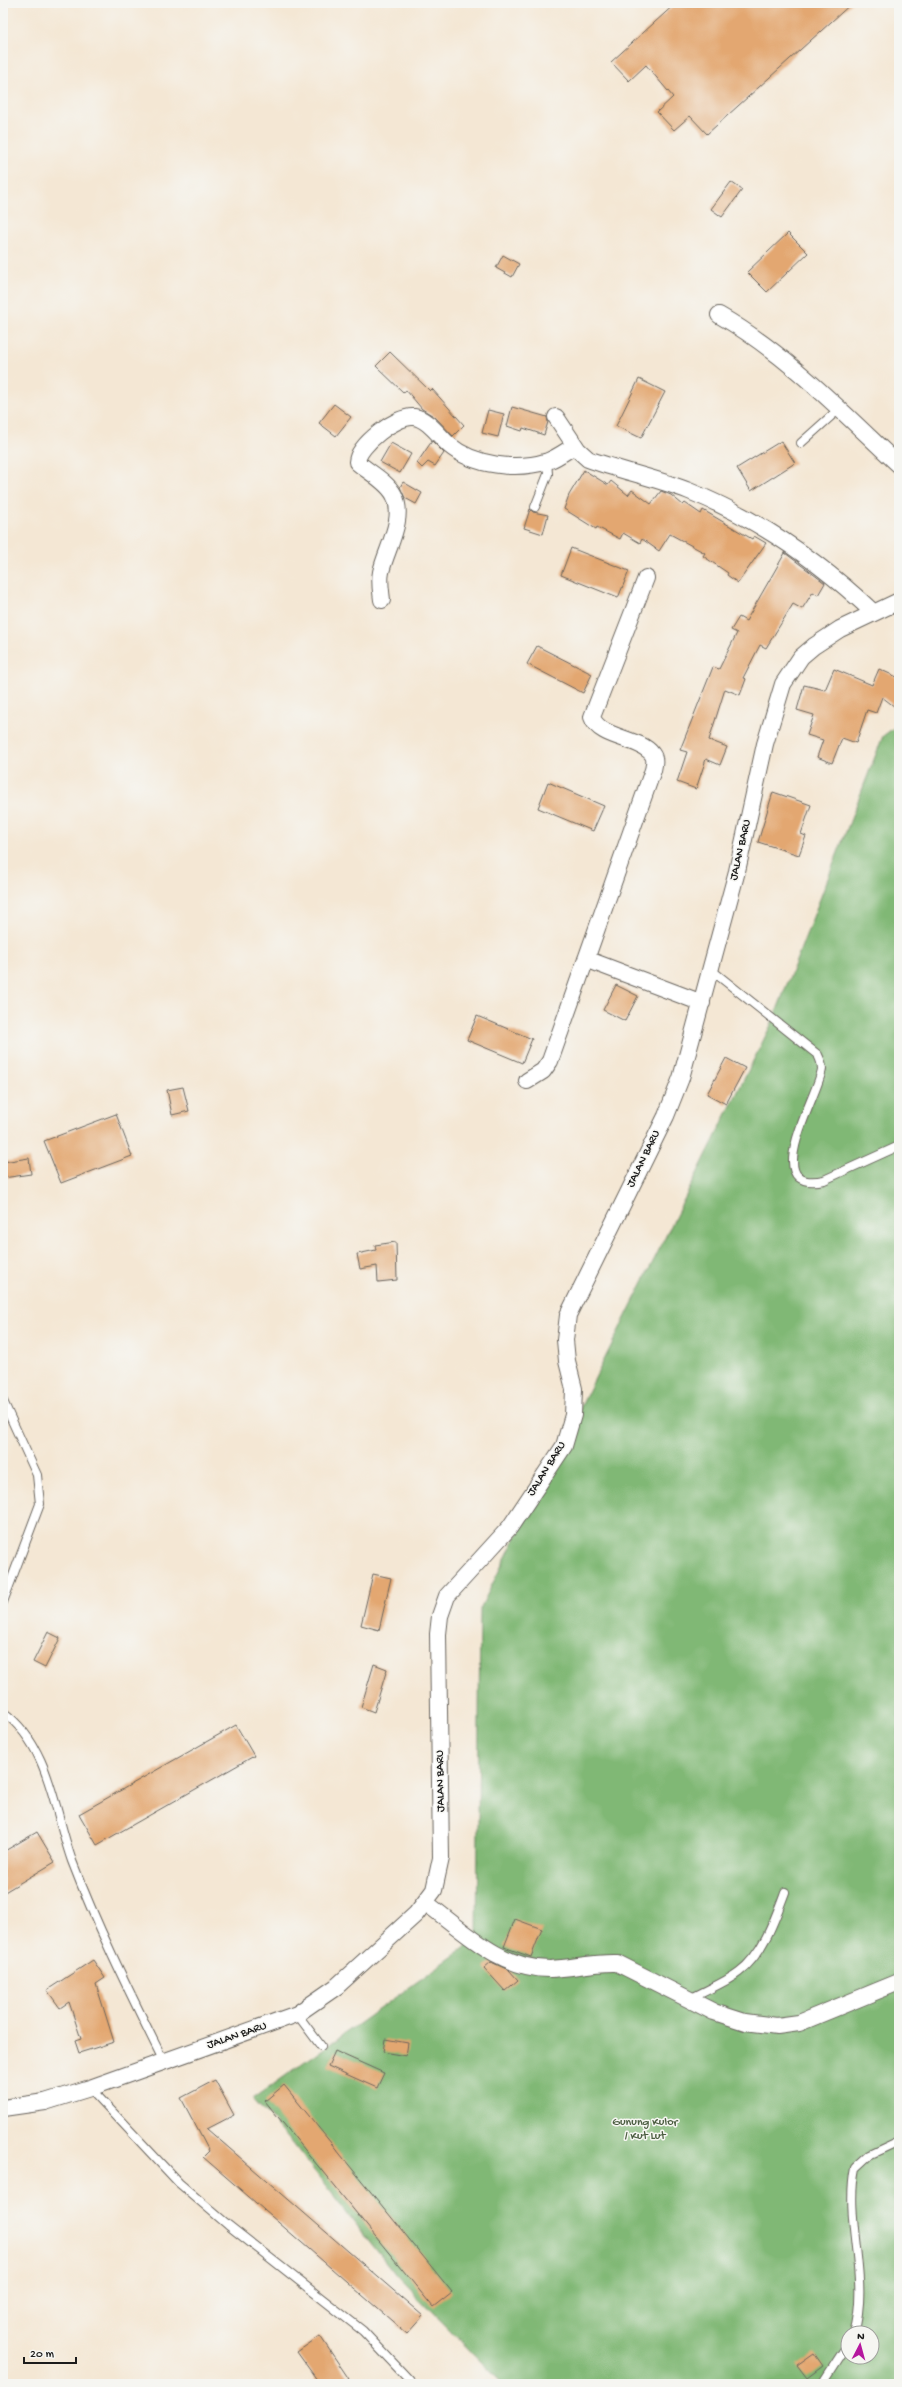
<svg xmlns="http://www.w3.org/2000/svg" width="902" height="2387" font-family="'Gochi Hand',sans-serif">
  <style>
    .forest { fill: #80b874; stroke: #4e6a48; fill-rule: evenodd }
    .building { fill: #e3a771 }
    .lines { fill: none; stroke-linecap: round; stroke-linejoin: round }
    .lane-casing { stroke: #68635c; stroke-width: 10 }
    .street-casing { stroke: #68635c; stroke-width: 18 }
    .lane { stroke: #fff; stroke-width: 8 }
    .street { stroke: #fff; stroke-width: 16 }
    .labels { text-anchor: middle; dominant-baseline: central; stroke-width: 3; stroke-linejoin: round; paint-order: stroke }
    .street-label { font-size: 12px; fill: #1c1c1c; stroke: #f6f6f2 }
    .park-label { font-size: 12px; fill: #4b5d41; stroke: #f6f6f2 }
  </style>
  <rect width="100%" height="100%" fill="#f6f6f2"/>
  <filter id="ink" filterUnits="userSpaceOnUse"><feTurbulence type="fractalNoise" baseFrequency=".025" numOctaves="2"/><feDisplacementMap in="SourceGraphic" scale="8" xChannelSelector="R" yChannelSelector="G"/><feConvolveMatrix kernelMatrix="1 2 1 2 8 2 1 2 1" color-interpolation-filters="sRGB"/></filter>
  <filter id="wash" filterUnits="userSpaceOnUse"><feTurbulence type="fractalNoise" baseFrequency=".012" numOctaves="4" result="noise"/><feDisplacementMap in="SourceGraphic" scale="16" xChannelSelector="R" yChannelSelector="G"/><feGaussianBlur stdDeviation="0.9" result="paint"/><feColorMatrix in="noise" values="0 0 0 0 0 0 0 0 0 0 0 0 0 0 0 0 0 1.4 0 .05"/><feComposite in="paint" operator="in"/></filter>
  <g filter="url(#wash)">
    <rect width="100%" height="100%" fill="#f4e7d4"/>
    <path class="forest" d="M899 724V2384H503L396 2275 294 2145 253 2099 477 1939 480 1609 772 1023 883 736ZM848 2333H872V2357H848Z"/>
    <g id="blocks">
      <path class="building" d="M676 3H852L707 134 690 116 674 130 657 112 673 97 646 65 629 81 611 62Z
        M731 182 742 190 722 217 711 209Z
        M788 233 808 253 767 292 747 272Z
        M503 255 519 264 512 277 496 268Z
        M390 352 430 391 432 389 464 425 453 436 435 417 422 409 406 390 404 393 376 366Z
        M639 379 665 392 641 438 616 426Z
        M334 404 351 417 336 436 319 423Z
        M512 407 547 417 548 422 544 435 523 428 522 431 507 426Z
        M488 410 504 414 498 437 482 433Z
        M432 441 444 453 435 466 428 462 422 468 417 463Z
        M781 441 795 463 751 491 737 468Z
        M391 443 411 454 400 473 380 462Z
        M584 470 608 485 611 481 628 495 632 490 651 504 661 491 671 495 683 505 685 503 701 514 703 510 752 539 754 536 766 543 738 583 727 575 728 573 703 556 705 553 670 534 659 551 642 539 640 543 623 533 620 539 597 527 596 529 564 509 569 495Z
        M403 482 422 493 416 504 405 498 400 487Z
        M530 509 533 512 548 515 543 534 524 528Z
        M571 548 629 571 618 598 561 575Z
        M785 553 825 583 818 595 813 592 802 609 793 604 766 648 760 645 743 678 746 679 740 695 725 689 709 740 727 747 720 765 706 759 696 789 677 782 687 752 680 750 713 667 719 669 737 633 731 630 739 617 746 621Z
        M537 646 592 674 583 693 527 664Z
        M834 669 872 685 879 669 899 678V710L882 697 876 713 867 710 856 743 842 738 832 763 817 757 823 740 807 735 814 715 797 710 804 685 825 690Z
        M548 782 604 806 593 831 538 808Z
        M773 792 811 805 801 834 806 836 799 855 758 842Z
        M616 985 638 996 625 1021 603 1010Z
        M477 1016 532 1039 522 1063 467 1040Z
        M726 1058 745 1068 726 1104 707 1094Z
        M183 1087 189 1111 172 1115 167 1090Z
        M116 1114 132 1156 61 1183 44 1141Z
        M29 1158 31 1174 3 1178V1162Z
        M396 1242 397 1280 378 1282 377 1266 360 1269 357 1254 376 1250 375 1245Z
        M373 1574 391 1578 379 1630 361 1625Z
        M48 1632 60 1638 45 1668 33 1662Z
        M374 1664 387 1669 374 1712 361 1707Z
        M236 1725 254 1756 97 1845 79 1814Z
        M37 1832 55 1862 3 1893V1852Z
        M515 1919 542 1929 531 1957 504 1947Z
        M93 1960 105 1978 96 1984 114 2042 79 2053 75 2041 81 2039 69 2002 60 2008 47 1990Z
        M491 1962 509 1970 518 1980 505 1991 484 1968Z
        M385 2039 408 2043 406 2056 383 2052Z
        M335 2051 384 2073 377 2088 328 2066Z
        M215 2080 234 2115 207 2129 423 2316 407 2334 203 2157 209 2151 181 2098Z
        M284 2085 452 2292 433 2307 265 2101Z
        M320 2336 349 2379 341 2384H320L297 2352Z
        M814 2353 823 2366 807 2378 797 2365Z"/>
    </g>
  </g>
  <g filter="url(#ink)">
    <use href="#blocks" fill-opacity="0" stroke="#68635c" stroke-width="1"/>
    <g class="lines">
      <g class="lane-casing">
        <path id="lane" d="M801 443 839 409
          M535 507 548 474 547 461
          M710 969 818 1055C820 1059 822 1064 822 1069 819 1094 757 1194 824 1180L899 1146
          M3 1401 37 1475 40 1504 3 1602
          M3 1712C50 1746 54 1811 72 1861 98 1929 131 1995 163 2060
          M690 1999C706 1990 725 1983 739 1972 763 1954 775 1919 785 1892
          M297 2014 321 2046
          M90 2088 179 2183 228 2225 363 2331 413 2384
          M854 2333C870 2280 844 2222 855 2168L869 2155 899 2141
          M822 2384 848 2344"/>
      </g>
      <g class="street-casing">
        <path id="street" d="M719 315C787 354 842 412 899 465
          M556 417 578 450 588 459C621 471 656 478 689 491 757 518 821 563 874 613
          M382 600C381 591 379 581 381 572 386 549 406 519 394 495 387 481 368 472 357 462 358 445 397 415 414 417 428 419 439 436 449 445 474 466 517 471 548 461 558 457 566 451 574 446
          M586 959 702 1003
          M527 1081 543 1071 550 1061 653 770C654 765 656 759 652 754 640 737 599 739 592 717L646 578
          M426 1903C464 1931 500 1969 550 1969 573 1968 594 1962 617 1963L714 2012 745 2022 777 2026 799 2023 899 1982
          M3 2108 45 2102 90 2088 297 2014 336 1987 416 1914 434 1890 441 1858 438 1634 440 1616 447 1596 510 1527 564 1446 573 1415 574 1389 567 1361 565 1340 568 1315 666 1116 681 1078 737 871 765 744 783 684 801 657 814 646 840 629 899 601"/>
      </g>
      <use href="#lane" class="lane"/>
      <use href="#street" class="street"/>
    </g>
  </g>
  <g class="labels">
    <g class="street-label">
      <text transform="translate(741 850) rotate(-77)">JALAN BARU</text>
      <text transform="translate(644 1159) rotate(-64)">JALAN BARU</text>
      <text transform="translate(547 1469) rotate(-58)">JALAN BARU</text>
      <text transform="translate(441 1781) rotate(-91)">JALAN BARU</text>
      <text transform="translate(237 2036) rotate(-19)">JALAN BARU</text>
    </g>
    <g class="park-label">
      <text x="645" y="2123">Gunung Kulor<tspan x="645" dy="14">/ Kut Lut</tspan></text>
    </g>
  </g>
  <rect width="902" height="2387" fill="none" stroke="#f6f6f2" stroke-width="16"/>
  <g transform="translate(860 2345) rotate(6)"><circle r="19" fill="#f6f6f2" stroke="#9f9f9c"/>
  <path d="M0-3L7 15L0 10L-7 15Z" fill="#b5179e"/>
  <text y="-6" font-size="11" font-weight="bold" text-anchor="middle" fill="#1c1c1c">N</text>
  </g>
  <path d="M24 2357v6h52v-6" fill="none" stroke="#1c1c1c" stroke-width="2"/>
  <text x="30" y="2357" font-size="12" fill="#1c1c1c" stroke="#f6f6f2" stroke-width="3" paint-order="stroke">20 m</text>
</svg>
